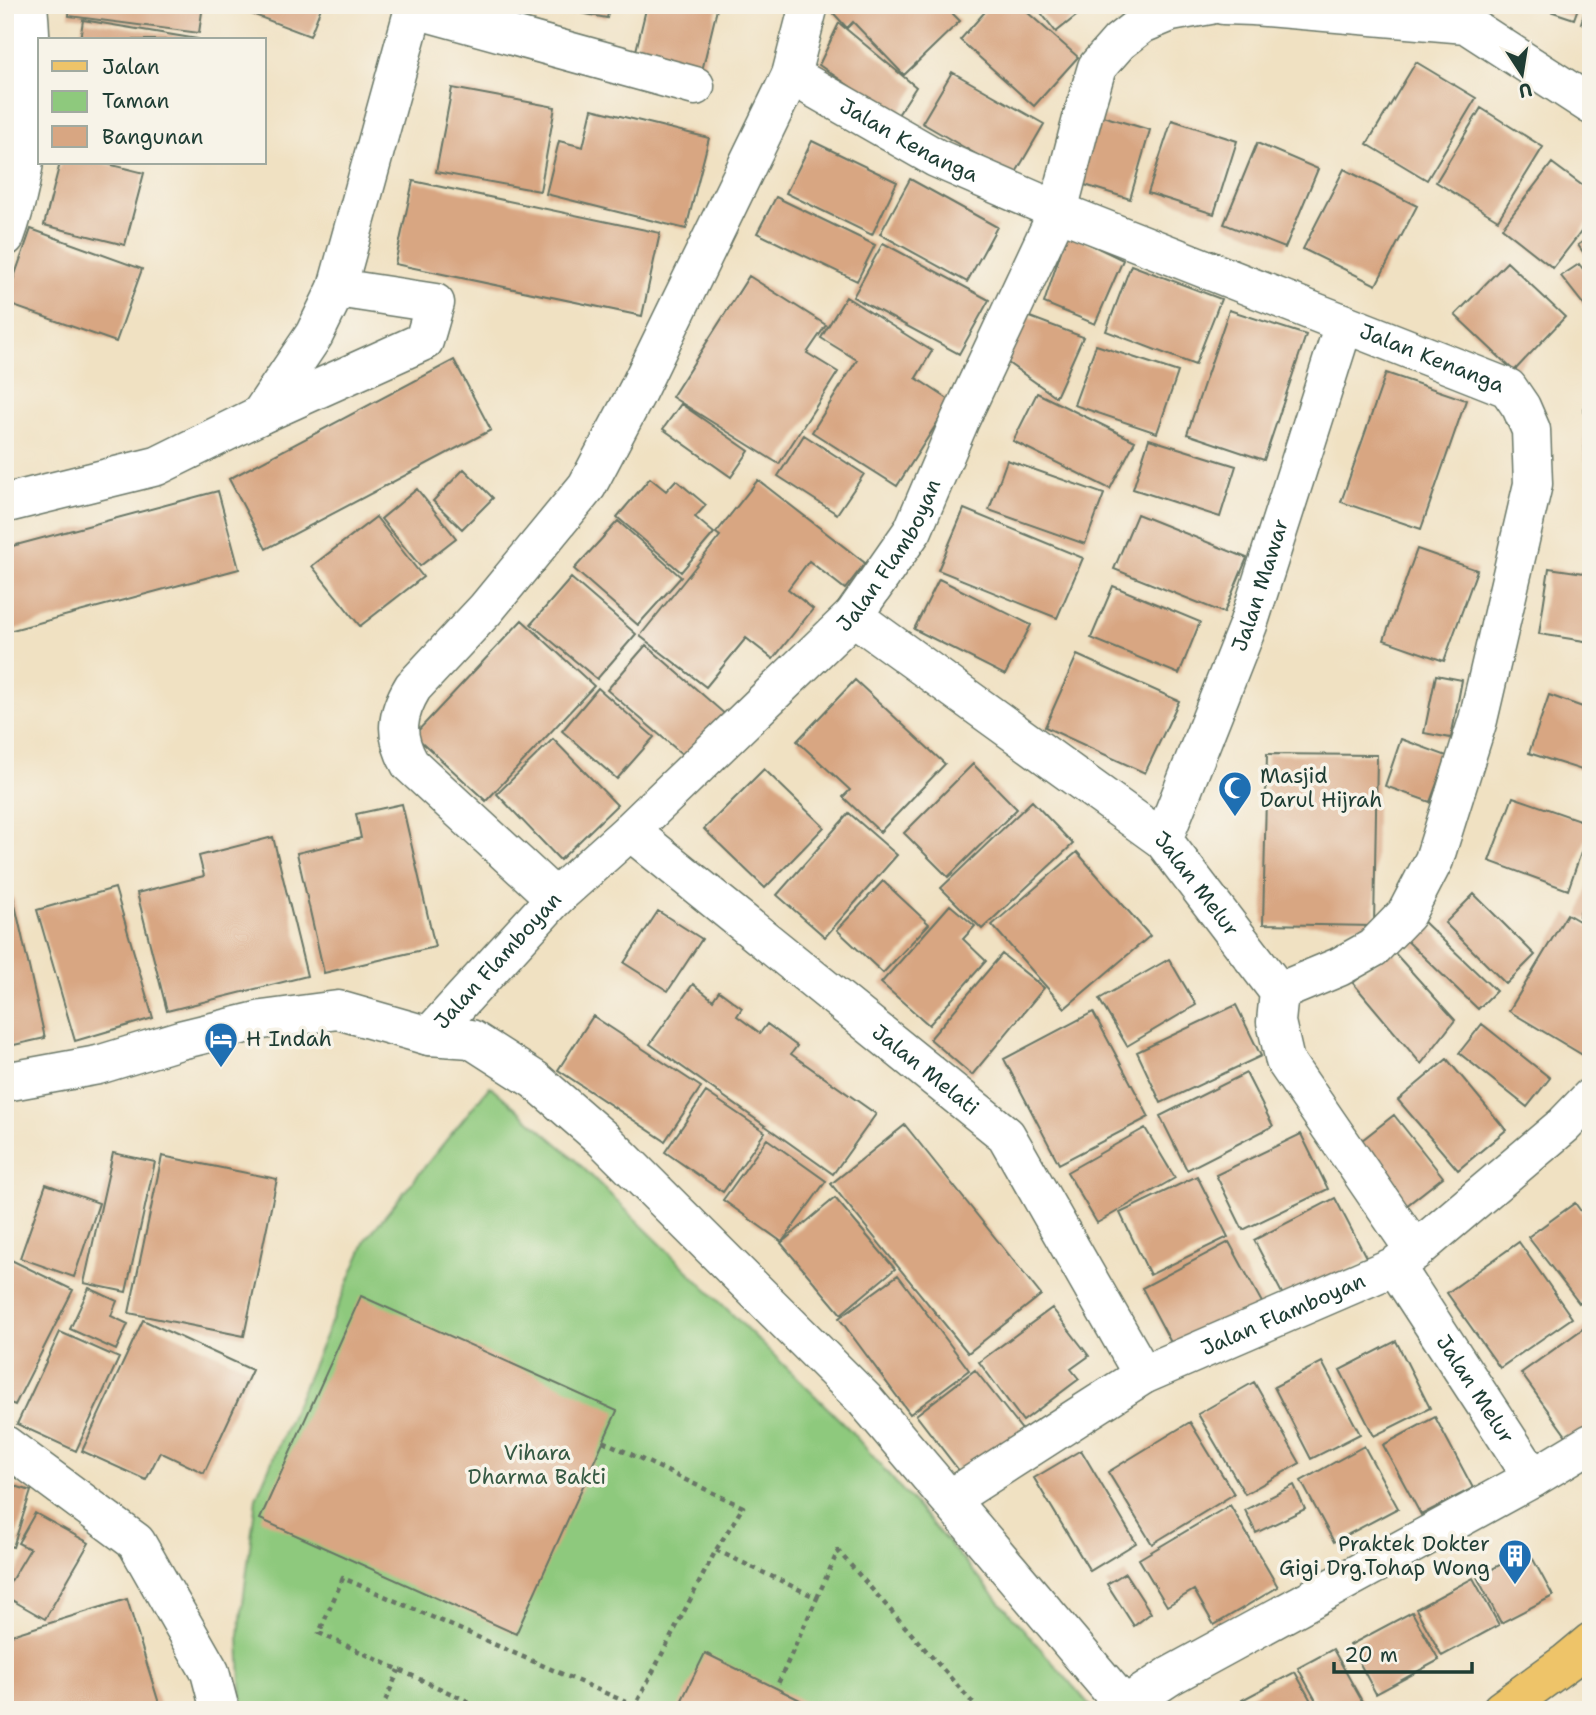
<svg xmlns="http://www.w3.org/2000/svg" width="1596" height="1715" font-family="'Shantell Sans',sans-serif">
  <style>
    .green { fill: #8ec97d; stroke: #568358; stroke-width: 2 }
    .building { fill: #d8a682 }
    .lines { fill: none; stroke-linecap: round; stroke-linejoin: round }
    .minor-casing { stroke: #687666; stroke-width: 41 }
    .major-casing { stroke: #687666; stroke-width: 41 }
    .path { stroke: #687666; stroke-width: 4.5; stroke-dasharray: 5 5; stroke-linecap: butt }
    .minor { stroke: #fff; stroke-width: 38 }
    .major { stroke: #eec469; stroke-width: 38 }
    .labels { text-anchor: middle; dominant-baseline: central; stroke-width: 7; stroke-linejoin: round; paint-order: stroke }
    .street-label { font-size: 21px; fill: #1f3d34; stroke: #f7f3e8 }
    .poi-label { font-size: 21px; fill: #1f3d34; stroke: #f7f3e8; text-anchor: start }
    .park-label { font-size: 21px; fill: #355943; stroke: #f7f3e8 }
  </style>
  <rect width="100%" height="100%" fill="#f7f3e8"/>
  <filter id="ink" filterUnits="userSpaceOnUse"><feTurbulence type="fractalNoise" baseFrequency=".0143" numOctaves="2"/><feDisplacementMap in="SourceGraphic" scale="14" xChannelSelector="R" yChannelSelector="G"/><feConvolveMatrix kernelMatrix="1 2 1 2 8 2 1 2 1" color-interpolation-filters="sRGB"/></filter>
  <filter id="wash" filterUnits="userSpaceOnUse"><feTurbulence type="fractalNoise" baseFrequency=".00686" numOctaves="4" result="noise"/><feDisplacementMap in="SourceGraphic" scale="28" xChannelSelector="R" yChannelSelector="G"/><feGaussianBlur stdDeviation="1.57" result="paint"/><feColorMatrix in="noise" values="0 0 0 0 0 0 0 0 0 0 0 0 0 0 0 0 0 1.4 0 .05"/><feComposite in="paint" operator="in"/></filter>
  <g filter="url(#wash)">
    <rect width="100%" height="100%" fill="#f0e1c2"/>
    <path class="green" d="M490 1086 566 1151 849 1429 1094 1710H242L239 1635 256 1498 367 1238Z"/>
    <g id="blocks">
      <path class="building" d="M70 5H203L199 33 69 16Z
        M228 5H322L310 36Z
        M549 5H610L607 18 549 7Z
        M647 5H718L701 75 634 59Z
        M826 5H944L960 21 904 75 853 22 847 28Z
        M991 5H1019L1078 57 1034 106 960 40Z
        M1035 5H1090L1056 32Z
        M1532 5H1579L1574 19Z
        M1587 5H1591V26L1581 23Z
        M83 20 197 39 196 40H80Z
        M839 23 916 87 896 118 819 65Z
        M1416 62 1476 98 1427 180 1367 144Z
        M952 72 1044 124 1014 176 922 123Z
        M452 88 555 107 540 191 436 172Z
        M1481 108 1543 147 1498 220 1436 182Z
        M592 109 709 138 686 229 546 194 559 141 583 147Z
        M1092 113 1150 130 1130 199 1072 181Z
        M1172 120 1237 141 1214 214 1148 193Z
        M812 141 897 182 872 235 786 193Z
        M1257 143 1318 169 1285 248 1224 224Z
        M60 163H104L144 173 125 245 44 225Z
        M1552 163 1591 192V219L1553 268 1502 228Z
        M1344 169 1417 206 1376 285 1303 249Z
        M910 179 997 227 967 282 880 234Z
        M413 181 660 233 642 316 395 264Z
        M776 197 875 245 857 281 757 233Z
        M31 229 142 269 116 342 5 303Z
        M1067 233 1123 260 1095 324 1044 303Z
        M1591 236V263L1578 245Z
        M883 243 989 300 959 354 853 297Z
        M1507 262 1565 317 1514 371 1455 315Z
        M1579 264 1591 279V314L1561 276Z
        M1131 265 1221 299 1195 365 1106 331Z
        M749 276 826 325 807 353 838 372 779 464 672 397Z
        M846 297 932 351 916 378 951 401 897 486 812 432 857 360 821 338Z
        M1229 310 1306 335 1264 460 1187 434Z
        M1022 314 1083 337 1056 397 1001 358Z
        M1096 345 1178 372 1157 433 1074 405Z
        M454 360 491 430 266 549 229 479Z
        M1386 373 1466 400 1421 529 1341 502Z
        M1584 385H1591V461H1585Z
        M1037 393 1135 441 1110 489 1013 441Z
        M681 404 749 451 731 477 663 429Z
        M804 435 864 474 837 514 778 476Z
        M1149 439 1236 466 1220 517 1133 489Z
        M1007 460 1104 494 1085 544 989 510Z
        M464 469 493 498 462 529 433 501Z
        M650 478 666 491 676 480 706 505 695 517 714 533 681 572 617 517Z
        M758 480 865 563 845 589 809 561 788 589 813 609 773 659 746 638 706 687 640 636 720 536 716 533Z
        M417 489 456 538 420 566 381 519Z
        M218 491 239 569 5 632V548Z
        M964 509 1083 558 1057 618 938 570Z
        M1137 514 1247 558 1224 613 1114 569Z
        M376 517 423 577 360 626 312 566Z
        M618 521 681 577 638 625 574 569Z
        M1417 549 1477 570 1444 661 1384 640Z
        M1549 568 1591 574V642L1539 634Z
        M571 578 636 634 597 679 531 624Z
        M939 579 1031 625 1005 675 914 629Z
        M1113 586 1200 622 1179 674 1091 638Z
        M522 620 594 686 486 801 414 735Z
        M646 645 727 716 689 760 607 690Z
        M1077 655 1179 701 1145 773 1045 727Z
        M1436 675 1462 680 1451 738 1424 733Z
        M855 680 945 764 880 832 843 797 850 790 797 741Z
        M598 688 654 737 617 779 562 731Z
        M1549 695 1591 710V773L1529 753Z
        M553 739 617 805 560 860 497 794Z
        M1401 739 1447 756 1430 802 1385 786Z
        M1267 754 1377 755 1374 926 1263 924Z
        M973 764 1017 809 948 877 904 833Z
        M764 769 824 827 765 888 704 829Z
        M1513 797 1591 824 1568 890 1489 861Z
        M1032 801 1073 844 982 929 941 888Z
        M402 804 435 947 324 973 297 853 361 838 356 814Z
        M849 813 897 855 825 937 777 895Z
        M273 837 307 976 167 1011 137 893 204 876 199 856Z
        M1077 852 1150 936 1065 1008 992 925Z
        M1590 879H1591V920L1579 916Z
        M883 881 929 924 883 973 837 930Z
        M115 888 153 1018 75 1041 37 910Z
        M1474 894 1535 955 1506 984 1445 923Z
        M13 896 45 1038 5 1047V897Z
        M950 905 975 926 963 939 986 961 929 1025 881 983Z
        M658 911 702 939 668 991 624 963Z
        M1567 914 1591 928V1060L1509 1011Z
        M1421 919 1496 991 1478 1009 1403 937Z
        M1392 950 1455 1020 1421 1064 1353 983Z
        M1002 954 1044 988 972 1075 930 1039Z
        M1169 959 1196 1005 1127 1046 1099 999Z
        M693 984 713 1000 719 991 742 1008 737 1016 760 1033 767 1024 797 1046 791 1054 876 1114 833 1174 650 1044Z
        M1236 1005 1261 1056 1161 1103 1137 1052Z
        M1093 1012 1149 1117 1059 1164 1004 1059Z
        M593 1016 701 1087 665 1141 558 1070Z
        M1482 1024 1550 1078 1527 1107 1459 1053Z
        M1447 1059 1506 1130 1458 1170 1398 1100Z
        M1246 1073 1273 1126 1187 1170 1160 1116Z
        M706 1092 765 1132 723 1192 665 1152Z
        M1394 1115 1443 1177 1406 1206 1357 1144Z
        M905 1125 1041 1295 968 1353 831 1184Z
        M1145 1128 1175 1178 1097 1223 1067 1172Z
        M1301 1134 1328 1189 1243 1230 1216 1175Z
        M767 1139 826 1181 782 1242 723 1200Z
        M113 1153 155 1162 126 1292 84 1283Z
        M162 1156 277 1179 244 1336 129 1313Z
        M1197 1176 1228 1237 1150 1275 1120 1213Z
        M46 1184 99 1203 74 1277 20 1258Z
        M835 1198 895 1269 841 1314 781 1243Z
        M1335 1198 1367 1259 1286 1301 1254 1240Z
        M1575 1203 1591 1225V1294L1579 1303 1528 1237Z
        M1229 1242 1265 1308 1177 1354 1142 1288Z
        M1519 1242 1572 1318 1500 1368 1447 1293Z
        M5 1257 73 1290 15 1405 5 1401Z
        M898 1275 969 1370 910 1414 839 1318Z
        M89 1288 117 1301 111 1316 128 1324 116 1350 70 1329Z
        M361 1296 617 1411 516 1634 260 1519Z
        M1052 1308 1089 1356 1071 1369 1079 1379 1023 1421 979 1362Z
        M143 1320 252 1370 204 1473 160 1452 146 1480 82 1451Z
        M1591 1323V1431L1572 1444 1521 1373Z
        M60 1332 119 1358 76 1451 17 1424Z
        M1396 1341 1430 1408 1374 1436 1340 1370Z
        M1322 1362 1360 1434 1311 1459 1274 1387Z
        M975 1370 1023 1431 964 1477 916 1415Z
        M1254 1382 1300 1463 1245 1494 1198 1414Z
        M1435 1417 1473 1488 1421 1515 1383 1445Z
        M1190 1422 1234 1494 1152 1544 1108 1472Z
        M1364 1446 1398 1508 1334 1542 1301 1481Z
        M1081 1450 1136 1543 1090 1571 1034 1478Z
        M5 1483 31 1491 13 1547 5 1545Z
        M1294 1485 1305 1509 1256 1533 1245 1510Z
        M1230 1505 1278 1587 1214 1625 1194 1590 1167 1606 1139 1559Z
        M35 1513 89 1543 45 1619 5 1596V1591L30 1549 18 1543Z
        M1528 1550 1553 1596 1501 1623 1477 1577Z
        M1125 1573 1151 1613 1134 1626 1107 1584Z
        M1473 1578 1499 1625 1442 1656 1416 1609Z
        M127 1599 161 1710H5V1637Z
        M1412 1612 1439 1660 1376 1694 1350 1645Z
        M1333 1649 1362 1701 1346 1710H1321L1298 1668Z
        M705 1653 776 1688 820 1710H677Z
        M1295 1672 1316 1710H1247L1242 1700Z"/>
    </g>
  </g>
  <g filter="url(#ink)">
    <use href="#blocks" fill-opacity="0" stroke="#687666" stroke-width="2"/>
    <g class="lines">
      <g class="minor-casing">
        <g id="minor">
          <path d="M1223 5 1253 6 1466 24 1591 105"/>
          <path d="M415 9 695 86"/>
          <path id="s1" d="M791 75 936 158 1058 211 1508 388 1521 407 1531 430 1533 484 1478 720 1434 860 1406 914 1373 948 1339 967 1279 992"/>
          <path d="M5 237C31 166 35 80 28 5"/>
          <path d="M260 415 424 341 435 303 337 288"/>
          <path d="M11 502 157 466 260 415 314 335 337 288 415 5"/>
          <path id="s2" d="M853 616 1163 840 1279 992 1276 1022 1285 1061 1415 1251"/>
          <path id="s3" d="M630 831 1006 1135 1143 1375"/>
          <path id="s4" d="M1163 840 1248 625 1344 324"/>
          <path d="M555 898 410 764C394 736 396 715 413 687L486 609 587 486 637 392 791 75 809 5"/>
          <path id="s5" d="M429 1036 555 898 630 831 853 616 913 530 960 420 1058 211 1083 115 1097 67 1119 42 1142 24 1171 12 1210 5"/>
          <path d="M5 1082 98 1065 180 1040 262 1020 338 1010 429 1036 471 1039 535 1080 603 1139 865 1400 1128 1710"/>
          <path id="s6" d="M1395 1266 1533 1478"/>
          <path d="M5 1445 136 1542 210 1672 220 1710"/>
          <path id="s7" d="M950 1499 1143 1375 1395 1266 1415 1251 1564 1125 1591 1097"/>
          <path d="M1124 1706 1170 1676 1533 1478 1591 1443"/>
        </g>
      </g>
      <g class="major-casing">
        <path id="major" d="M1501 1710 1567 1662 1591 1642"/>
      </g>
      <path class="path" d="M603 1441 743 1507 716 1550 633 1710
        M716 1550 817 1598 776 1688
        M817 1598 838 1551 979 1710
        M381 1710 399 1670
        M487 1710 319 1633 343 1578 635 1706"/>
      <use href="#minor" class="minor"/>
      <use href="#major" class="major"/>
    </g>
  </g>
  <defs>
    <g id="mosque-pin" transform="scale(1.75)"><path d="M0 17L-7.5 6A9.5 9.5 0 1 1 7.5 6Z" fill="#1f6fb2" stroke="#f7f3e8"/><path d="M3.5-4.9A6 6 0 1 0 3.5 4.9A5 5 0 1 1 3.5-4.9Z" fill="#fff"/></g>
    <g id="hotel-pin" transform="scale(1.75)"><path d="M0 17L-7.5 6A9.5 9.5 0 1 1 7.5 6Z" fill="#1f6fb2" stroke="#f7f3e8"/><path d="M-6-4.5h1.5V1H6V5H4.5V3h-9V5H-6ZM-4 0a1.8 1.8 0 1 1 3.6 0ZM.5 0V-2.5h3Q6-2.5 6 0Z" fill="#fff"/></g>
    <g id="building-pin" transform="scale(1.75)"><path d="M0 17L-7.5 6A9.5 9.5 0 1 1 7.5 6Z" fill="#1f6fb2" stroke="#f7f3e8"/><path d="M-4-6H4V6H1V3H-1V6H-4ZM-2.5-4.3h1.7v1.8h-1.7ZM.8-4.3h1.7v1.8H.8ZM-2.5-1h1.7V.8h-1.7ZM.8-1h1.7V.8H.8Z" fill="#fff"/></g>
  </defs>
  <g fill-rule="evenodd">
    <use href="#mosque-pin" x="1235" y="788"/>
    <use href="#hotel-pin" x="221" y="1039"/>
    <use href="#building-pin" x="1515" y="1556"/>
  </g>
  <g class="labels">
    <g class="street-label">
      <text stroke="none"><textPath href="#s1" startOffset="135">Jalan Kenanga</textPath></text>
      <text stroke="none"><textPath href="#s1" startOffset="702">Jalan Kenanga</textPath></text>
      <text stroke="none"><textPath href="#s5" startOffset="668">Jalan Flamboyan</textPath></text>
      <text stroke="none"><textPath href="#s4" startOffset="273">Jalan Mawar</textPath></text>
      <text stroke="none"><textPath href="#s2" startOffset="438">Jalan Melur</textPath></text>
      <text stroke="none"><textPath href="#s5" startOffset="102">Jalan Flamboyan</textPath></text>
      <text stroke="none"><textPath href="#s3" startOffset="380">Jalan Melati</textPath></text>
      <text stroke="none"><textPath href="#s7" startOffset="382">Jalan Flamboyan</textPath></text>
      <text stroke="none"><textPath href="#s6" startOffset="147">Jalan Melur</textPath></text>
    </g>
    <g class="poi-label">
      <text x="1260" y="776">Masjid<tspan x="1260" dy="24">Darul Hijrah</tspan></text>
      <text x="246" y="1039">H Indah</text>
      <text x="1490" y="1544" text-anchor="end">Praktek Dokter<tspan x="1490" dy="24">Gigi Drg.Tohap Wong</tspan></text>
    </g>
    <g class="park-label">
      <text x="537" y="1453">Vihara<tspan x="537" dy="24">Dharma Bakti</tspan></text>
    </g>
  </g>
  <rect width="1596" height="1715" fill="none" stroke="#f7f3e8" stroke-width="28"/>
  <rect x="38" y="38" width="228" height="126" fill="#f7f3e8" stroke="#a1aaa0" stroke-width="2"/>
  <rect x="52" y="61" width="35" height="10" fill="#eec469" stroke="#a1aaa0" stroke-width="2"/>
  <text x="102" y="74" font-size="21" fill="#1f3d34">Jalan</text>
  <rect x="52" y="91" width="35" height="21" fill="#8ec97d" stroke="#a1aaa0" stroke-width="2"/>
  <text x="102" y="108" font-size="21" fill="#1f3d34">Taman</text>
  <rect x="52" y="126" width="35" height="21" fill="#d8a682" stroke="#a1aaa0" stroke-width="2"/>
  <text x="102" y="144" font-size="21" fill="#1f3d34">Bangunan</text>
  <g transform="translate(1522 74) rotate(168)" stroke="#f7f3e8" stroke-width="5" paint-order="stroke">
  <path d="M0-5L12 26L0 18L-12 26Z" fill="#1f3d34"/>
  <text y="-10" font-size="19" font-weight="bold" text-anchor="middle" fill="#1f3d34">U</text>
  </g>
  <path d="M1334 1662v10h138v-10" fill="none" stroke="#1f3d34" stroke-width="3.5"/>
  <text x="1344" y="1662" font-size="21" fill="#1f3d34" stroke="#f7f3e8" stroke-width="5" paint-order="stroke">20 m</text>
</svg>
